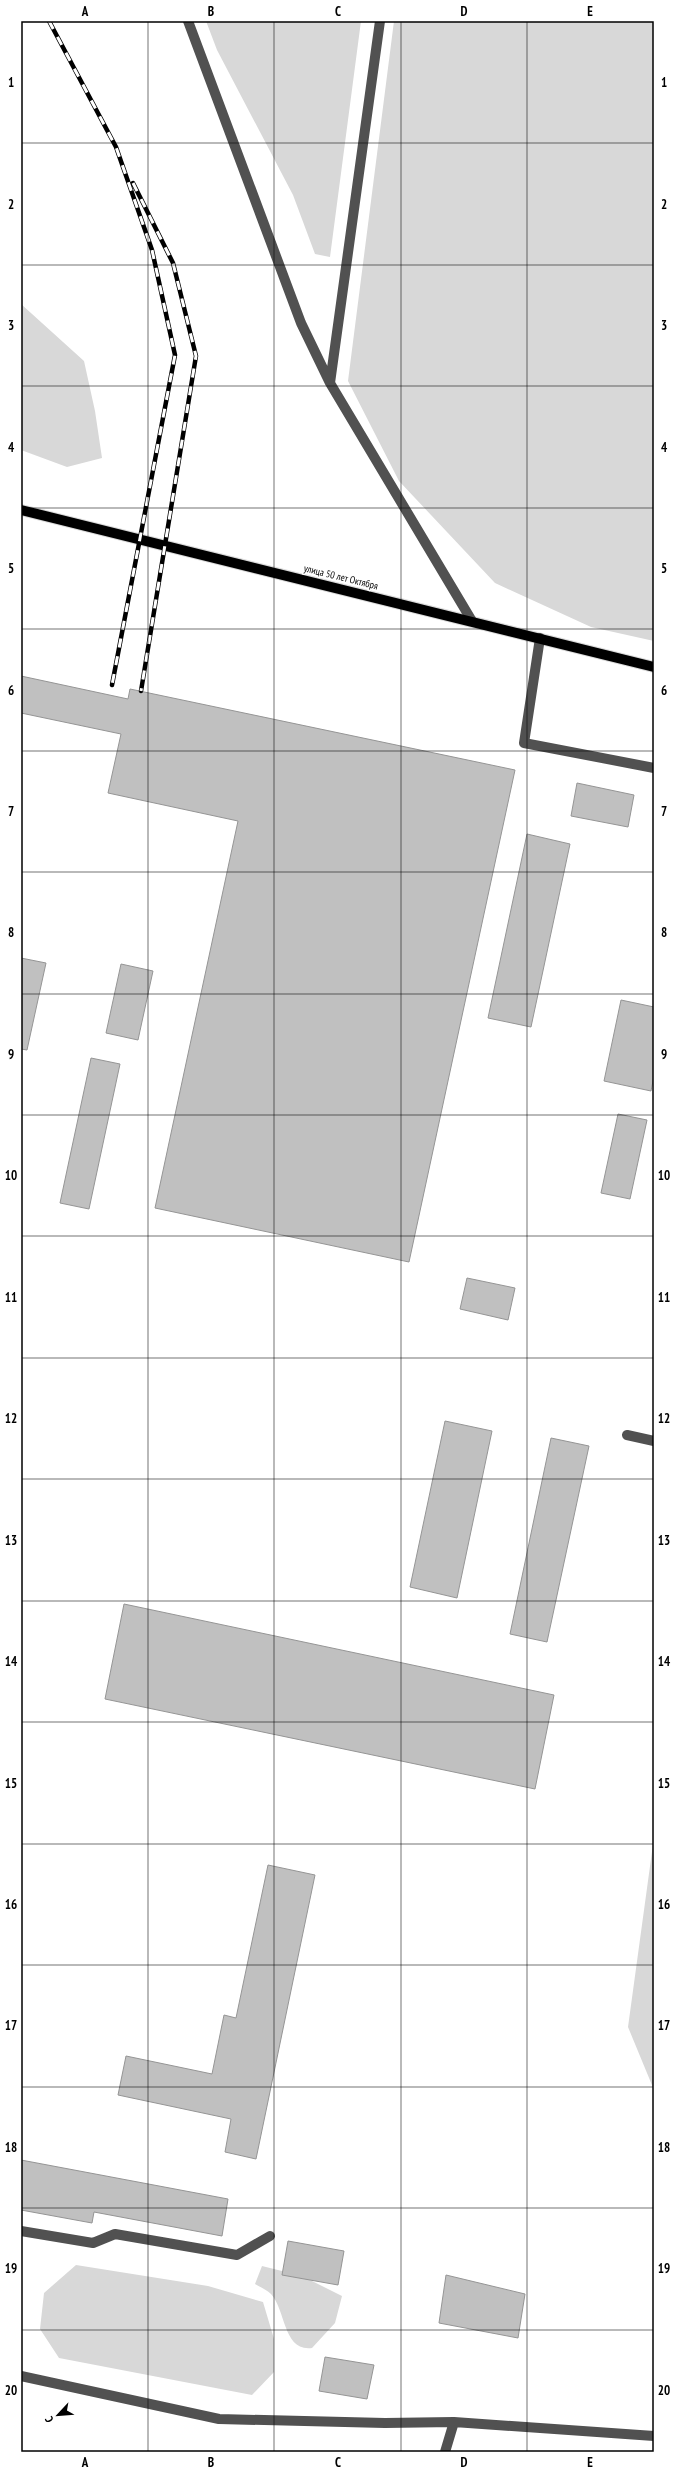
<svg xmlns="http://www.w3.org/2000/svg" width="675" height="2473" font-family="'PT Sans Narrow',sans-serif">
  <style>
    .green { fill: #d8d8d8 }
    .building { fill: #c0c0c0; stroke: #959595 }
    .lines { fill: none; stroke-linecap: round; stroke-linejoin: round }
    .major-casing { stroke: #dbdbdb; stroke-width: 12 }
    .minor { stroke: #515151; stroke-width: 10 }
    .major { stroke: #000; stroke-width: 10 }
    .rail-casing { stroke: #000; stroke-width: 4.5 }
    .rail { stroke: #fff; stroke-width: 3; stroke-dasharray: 9; stroke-linecap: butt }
    .grid { fill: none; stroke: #000; stroke-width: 1; stroke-opacity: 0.55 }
    .labels { text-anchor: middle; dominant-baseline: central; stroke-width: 3; stroke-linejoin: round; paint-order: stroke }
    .street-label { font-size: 10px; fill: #000; stroke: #fff }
    .neatline { fill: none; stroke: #000; stroke-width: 1.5 }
    .grid-label { font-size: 13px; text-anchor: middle; font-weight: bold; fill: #000 }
  </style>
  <rect width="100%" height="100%" fill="#fff"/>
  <path class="green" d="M206 21H361L330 257 315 254 293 195 217 50Z
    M394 21H654V641L591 627 495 583 399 481 348 381Z
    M21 304 84 361 95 411 102 458 67 467 21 450Z
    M654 1837V2090L628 2027Z
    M76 2265 208 2286 263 2302 274 2339V2372L252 2395 59 2358 40 2329 44 2293Z
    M262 2266 302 2276 342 2296 335 2323 312 2348C283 2352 286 2310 271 2294 267 2290 260 2287 255 2284Z"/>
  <path class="building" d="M21 676 128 699 130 689 515 770 409 1262 155 1208 238 821 108 793 121 734 21 713Z
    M577 783 634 795 628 827 571 816Z
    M527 834 570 844 531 1027 488 1018Z
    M21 958 46 963 27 1050 21 1049Z
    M121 964 153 971 138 1040 106 1033Z
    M621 1000 654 1007V1076L651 1091 604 1081Z
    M91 1058 120 1064 89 1209 60 1203Z
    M618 1114 647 1120 630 1199 601 1193Z
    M467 1278 515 1288 508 1320 460 1309Z
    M445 1421 492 1431 457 1598 410 1587Z
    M551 1438 589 1446 547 1642 510 1634Z
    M124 1604 554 1695 535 1789 105 1699Z
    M268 1865 315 1875 256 2159 225 2152 231 2119 118 2095 126 2056 212 2074 224 2015 236 2018Z
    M21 2160 228 2199 222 2236 94 2212 92 2223 21 2210Z
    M288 2241 344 2251 338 2285 282 2275Z
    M446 2275 525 2294 518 2338 439 2323Z
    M325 2357 374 2365 367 2399 319 2391Z"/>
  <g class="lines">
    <g class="major-casing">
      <path id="major" d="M21 510 654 667"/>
    </g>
    <path class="minor" d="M188 21 301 323 330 383 472 621
      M330 383 380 21
      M540 638 524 743 654 768
      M627 1435 654 1441
      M21 2231 93 2243 115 2234 237 2255 270 2236
      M21 2376 219 2419 385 2423 454 2422 654 2436
      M445 2452 454 2422"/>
    <use href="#major" class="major"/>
    <g class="rail-casing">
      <path id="rail" d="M49 21 116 147 152 250 175 355 112 685
        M133 183 173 263 196 356 141 691"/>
    </g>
    <use href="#rail" class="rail"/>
  </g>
  <path class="grid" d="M148 21V2452M274 21V2452M401 21V2452M527 21V2452M21 143H654M21 265H654M21 386H654M21 508H654M21 629H654M21 751H654M21 872H654M21 994H654M21 1115H654M21 1236H654M21 1358H654M21 1479H654M21 1601H654M21 1722H654M21 1844H654M21 1965H654M21 2087H654M21 2208H654M21 2330H654"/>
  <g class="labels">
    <g class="street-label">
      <text transform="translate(341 577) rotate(14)">улица 50 лет Октября</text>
    </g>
  </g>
  <rect width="675" height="2473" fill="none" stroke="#ffffff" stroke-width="44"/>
  <g transform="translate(58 2415) rotate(244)" stroke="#ffffff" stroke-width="3" paint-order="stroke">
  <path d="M0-3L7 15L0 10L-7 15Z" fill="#000000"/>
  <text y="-6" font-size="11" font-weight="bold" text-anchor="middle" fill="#000000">С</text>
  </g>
  <rect x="22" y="22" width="631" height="2429" class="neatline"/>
  <g class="grid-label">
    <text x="85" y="16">A</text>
    <text x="211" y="16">B</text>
    <text x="338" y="16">C</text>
    <text x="464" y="16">D</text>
    <text x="590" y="16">E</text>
    <text x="11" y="87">1</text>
    <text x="664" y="87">1</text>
    <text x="11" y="209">2</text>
    <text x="664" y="209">2</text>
    <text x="11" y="330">3</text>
    <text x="664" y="330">3</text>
    <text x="11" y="452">4</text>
    <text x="664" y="452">4</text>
    <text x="11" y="573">5</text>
    <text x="664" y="573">5</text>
    <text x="11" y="695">6</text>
    <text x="664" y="695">6</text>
    <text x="11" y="816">7</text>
    <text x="664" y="816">7</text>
    <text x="11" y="937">8</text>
    <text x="664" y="937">8</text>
    <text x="11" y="1059">9</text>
    <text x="664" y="1059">9</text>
    <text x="11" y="1180">10</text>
    <text x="664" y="1180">10</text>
    <text x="11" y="1302">11</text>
    <text x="664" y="1302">11</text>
    <text x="11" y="1423">12</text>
    <text x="664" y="1423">12</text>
    <text x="11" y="1545">13</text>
    <text x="664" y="1545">13</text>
    <text x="11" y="1666">14</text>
    <text x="664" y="1666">14</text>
    <text x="11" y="1788">15</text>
    <text x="664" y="1788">15</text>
    <text x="11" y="1909">16</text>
    <text x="664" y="1909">16</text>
    <text x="11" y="2030">17</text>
    <text x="664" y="2030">17</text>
    <text x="11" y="2152">18</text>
    <text x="664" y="2152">18</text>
    <text x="11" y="2273">19</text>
    <text x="664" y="2273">19</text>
    <text x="11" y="2395">20</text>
    <text x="664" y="2395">20</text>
    <text x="85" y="2467">A</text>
    <text x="211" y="2467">B</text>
    <text x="338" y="2467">C</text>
    <text x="464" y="2467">D</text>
    <text x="590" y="2467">E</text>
  </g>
</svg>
